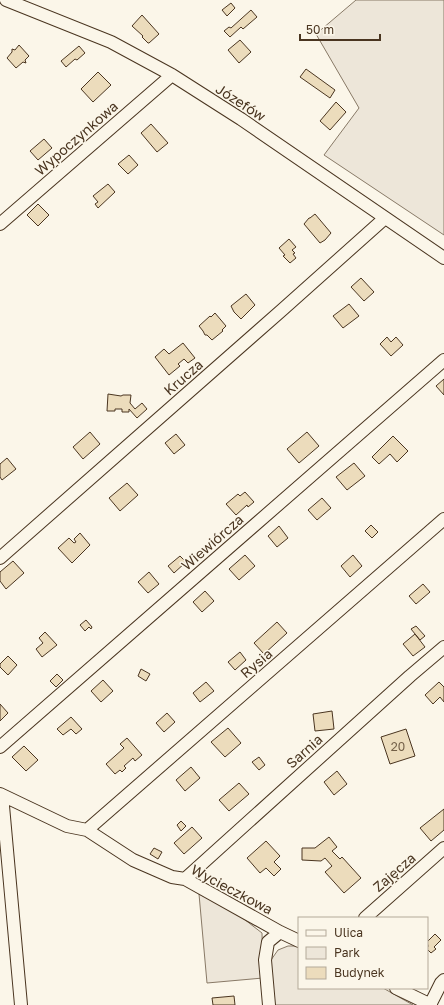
<svg xmlns="http://www.w3.org/2000/svg" width="444" height="1005" font-family="'Golos Text',sans-serif">
  <style>
    .green { fill: #ede6d9; stroke: #887966 }
    .building { fill: #ecdcbc; stroke: #4a3520 }
    .lines { fill: none; stroke-linecap: round; stroke-linejoin: round }
    .minor-casing { stroke: #4a3520; stroke-width: 14 }
    .minor { stroke: #fbf6e9; stroke-width: 12 }
    .labels { text-anchor: middle; dominant-baseline: central; stroke-width: 3; stroke-linejoin: round; paint-order: stroke }
    .number-label { font-size: 12px; fill: #725f47 }
    .street-label { font-size: 14px; fill: #4a3520; stroke: #fbf6e9 }
  </style>
  <rect width="100%" height="100%" fill="#fbf6e9"/>
  <path class="green" d="M356 0H444V235L324 155 359 108 316 34Z
    M199 894 231 909 262 933 263 978 207 983Z
    M288 946H299V988H383L413 1005H273L271 960 278 950Z"/>
  <path class="building" d="M231 3 235 8 227 16 222 10Z
    M251 10 257 17 243 29 241 27 230 37 224 31 229 27 231 28Z
    M142 15 159 34 149 43H148L142 37 143 36 132 26Z
    M240 40 251 52 239 63 228 50Z
    M19 45 29 56 25 60 26 63 23 62 16 68 7 58 12 52V49L15 50Z
    M79 46 85 53 77 60 75 59 66 67 61 61Z
    M306 69 335 90 330 98 300 77Z
    M98 72 111 85 93 102 81 89Z
    M336 102 346 112 330 130 320 121Z
    M151 124 168 143 157 152 141 133Z
    M44 139 52 148 38 160 30 151Z
    M129 155 138 165 128 174 118 164Z
    M108 184 115 192 98 208 95 204 98 202 93 196Z
    M38 204 49 215 38 226 27 215Z
    M315 214 331 233 325 240 320 243 304 224 309 218H310Z
    M289 239 296 247 292 250 295 253 293 254 296 258 290 263 283 256 285 255 279 248Z
    M361 278 374 292 364 301 351 287Z
    M246 294 255 305 241 319 234 312 231 306Z
    M349 304 359 316 343 328 333 316Z
    M215 313 226 326 222 330 223 331 212 340 207 335H205L203 331 199 326 210 316 211 317Z
    M387 337 391 342 396 337 403 345 391 356 380 344Z
    M183 343 195 358 188 363 184 359 178 364 180 366 169 375 155 357 164 349 169 354Z
    M444 379V395L436 386Z
    M108 394 121 396 123 395H131L130 403 135 409 142 403 147 409 137 418 129 409V412H122V409H115V411H107Z
    M90 432 100 444 83 459 73 447Z
    M307 432 319 446 299 463 287 449Z
    M176 434 185 445 174 454 165 443Z
    M393 436 408 451 397 462 390 454 379 464 372 457Z
    M7 458 16 469 2 480 0 477V464Z
    M354 463 365 476 347 490 336 477Z
    M127 483 138 495 120 511 109 498Z
    M245 492 254 502 248 507 247 505 236 515 226 504 238 494 240 496Z
    M322 498 331 508 317 520 308 510Z
    M371 525 378 532 372 538 365 531Z
    M279 526 288 538 277 547 268 536Z
    M80 533 90 545 72 563 58 548 69 538 74 543 76 542 74 539Z
    M245 555 255 566 239 580 229 569Z
    M353 555 362 566 350 577 341 566Z
    M180 556 186 562 174 573 168 566Z
    M13 561 24 573 6 589 0 581V572Z
    M149 572 159 584 148 593 138 582Z
    M423 584 430 592 416 604 409 596Z
    M205 591 214 601 202 612 193 602Z
    M86 620 92 627 91 629 89 627 85 631 80 625Z
    M277 622 287 633 264 654 254 643Z
    M416 626 425 636 420 640 411 629Z
    M45 632 57 645 42 657 36 649 43 643 39 638Z
    M415 634 425 647 413 656 403 644Z
    M240 652 246 660 235 670 228 662Z
    M8 656 17 665 8 675 0 667V664Z
    M141 669 150 674 146 681 138 676Z
    M57 674 63 680 56 687 50 681Z
    M103 680 113 691 101 702 91 691Z
    M206 682 214 691 200 702 193 693Z
    M439 682 444 687V702L440 697 433 704 425 695Z
    M0 704 8 713 0 721Z
    M332 711 334 729 315 731 313 714Z
    M167 713 175 722 164 732 156 723Z
    M71 717 82 729 76 734 71 729 63 735 57 729Z
    M228 728 241 743 225 757 211 742Z
    M406 729 415 756 390 764 381 737Z
    M127 738 142 755 135 761 133 758 124 766 126 768 122 772 120 770 115 774 106 764 124 748 120 744Z
    M24 746 38 760 26 771 12 757Z
    M259 757 265 765 259 770 252 762Z
    M191 767 200 778 185 791 176 780Z
    M337 771 347 784 334 795 324 782Z
    M239 783 249 794 229 811 219 800Z
    M444 809V830L431 841 420 828Z
    M181 821 186 826 181 831 177 825Z
    M192 827 202 838 184 854 174 843Z
    M329 837 337 847 332 851 340 859 342 857 361 878 344 893 325 872 332 866 325 858 321 861 302 860V848H315Z
    M266 841 280 856 274 862 281 869 274 876 266 868 260 873 247 858Z
    M154 848 162 852 158 859 150 854Z
    M435 934 441 940 434 947 436 949 431 953 427 949 428 946 427 942Z
    M234 996 235 1005H213L212 998Z"/>
  <g class="lines">
    <g class="minor-casing">
      <path id="minor" d="M6 0 111 42 172 75 241 119 444 258
        M0 224 172 75
        M0 558 282 310 385 218
        M0 747 444 360
        M0 794 67 826 87 830 133 860 172 877 185 879 280 932 299 941
        M2 795 21 1005
        M87 830 444 519
        M185 879 410 676 444 647
        M365 918 444 848
        M396 988 431 1005
        M269 1005 265 960 268 942 280 932
        M430 1005 441 983 444 980"/>
    </g>
    <use href="#minor" class="minor"/>
  </g>
  <g class="labels">
    <g class="number-label">
      <text x="398" y="746">20</text>
    </g>
    <g class="street-label">
      <text transform="translate(241 102) rotate(33)">Józefów</text>
      <text transform="translate(76 138) rotate(-41)">Wypoczynkowa</text>
      <text transform="translate(183 377) rotate(-41)">Krucza</text>
      <text transform="translate(212 542) rotate(-41)">Wiewiórcza</text>
      <text transform="translate(256 663) rotate(-41)">Rysia</text>
      <text transform="translate(304 751) rotate(-42)">Sarnia</text>
      <text transform="translate(394 872) rotate(-41)">Zajęcza</text>
      <text transform="translate(232 889) rotate(28)">Wycieczkowa</text>
    </g>
  </g>
  <rect x="298" y="917" width="130" height="72" fill="#fbf6e9" stroke="#b4a999"/>
  <rect x="306" y="930" width="20" height="6" fill="#fbf6e9" stroke="#b4a999"/>
  <text x="334" y="937" font-size="12" fill="#4a3520">Ulica</text>
  <rect x="306" y="947" width="20" height="12" fill="#ede6d9" stroke="#b4a999"/>
  <text x="334" y="957" font-size="12" fill="#4a3520">Park</text>
  <rect x="306" y="967" width="20" height="12" fill="#ecdcbc" stroke="#b4a999"/>
  <text x="334" y="977" font-size="12" fill="#4a3520">Budynek</text>
  <path d="M300 34v6h80v-6" fill="none" stroke="#4a3520" stroke-width="2"/>
  <text x="306" y="34" font-size="12" fill="#4a3520" stroke="#fbf6e9" stroke-width="3" paint-order="stroke">50 m</text>
</svg>
